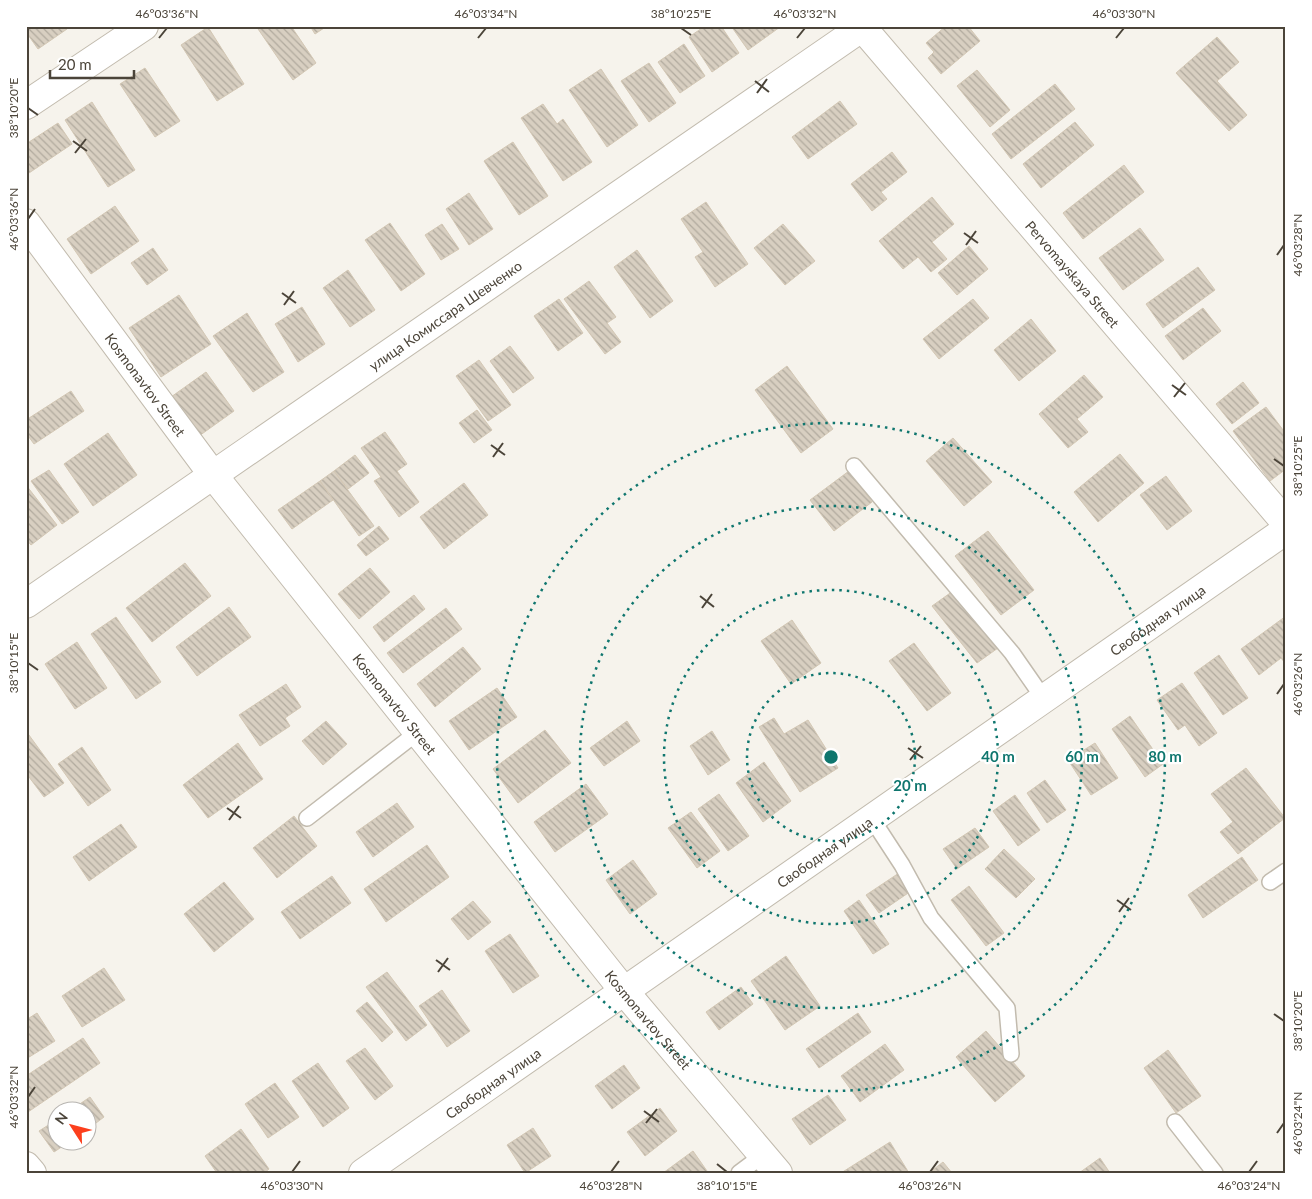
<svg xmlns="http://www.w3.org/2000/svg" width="1312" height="1199" font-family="Lato,sans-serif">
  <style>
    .building { fill: url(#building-back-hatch); stroke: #d3c7b4 }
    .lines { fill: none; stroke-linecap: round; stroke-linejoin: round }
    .lane-casing { stroke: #c2bbae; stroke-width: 18 }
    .street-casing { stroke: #c2bbae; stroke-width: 30 }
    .lane { stroke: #fff; stroke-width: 15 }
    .street { stroke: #fff; stroke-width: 28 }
    .ticks { fill: none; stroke: #4b4439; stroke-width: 2 }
    .ring { fill: none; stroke: #0f766e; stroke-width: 2.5; stroke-dasharray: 2.5 5 }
    .labels { text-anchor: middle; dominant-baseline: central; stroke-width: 4.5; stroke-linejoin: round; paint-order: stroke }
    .street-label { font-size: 14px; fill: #4b4439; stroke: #fff }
    .centre { fill: #0f766e; stroke: #fff; stroke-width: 2.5 }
    .ring-label { font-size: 15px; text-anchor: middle; font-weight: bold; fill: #0f766e; stroke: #fff; stroke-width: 4.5; stroke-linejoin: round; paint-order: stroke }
    .neatline { fill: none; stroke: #4b4439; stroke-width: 2 }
    .ticks-label { font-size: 12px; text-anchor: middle; fill: #4b4439 }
  </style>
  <defs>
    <pattern id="building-back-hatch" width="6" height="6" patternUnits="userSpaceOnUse" patternTransform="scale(1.25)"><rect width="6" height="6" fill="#d8cfc1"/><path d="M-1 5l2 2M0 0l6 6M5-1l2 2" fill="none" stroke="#b1aa9e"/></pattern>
  </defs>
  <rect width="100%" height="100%" fill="#f6f3ec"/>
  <path class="building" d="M26 26H65L67 29 38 49 26 32Z
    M256 26H291L316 63 293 80Z
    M310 26H327L315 34Z
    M705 26H721L739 53 712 72 689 37Z
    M731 26H779L780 27 748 50Z
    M946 26H968L980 41 941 74 928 58 934 52 926 43Z
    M208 27 244 84 217 101 181 45Z
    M1217 37 1239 62 1217 81 1247 115 1229 131 1176 73Z
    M684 44 705 76 680 93 658 62Z
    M649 63 676 103 649 122 621 81Z
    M145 68 180 121 155 137 120 84Z
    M601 69 638 125 607 147 569 90Z
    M977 70 1010 110 990 127 957 86Z
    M1055 84 1075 109 1011 159 992 134Z
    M840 101 857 124 808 159 792 137Z
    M92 102 135 170 108 187 65 120Z
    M543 104 557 124 563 119 592 162 563 181 521 118Z
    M1075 122 1094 145 1041 188 1023 164Z
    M58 123 72 144 26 175V144Z
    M513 142 548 196 519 215 484 161Z
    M892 152 907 172 881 192 887 199 872 211 851 184Z
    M1124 165 1144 192 1083 239 1063 213Z
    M469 193 493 229 469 245 446 209Z
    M932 197 954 224 932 242 947 259 931 272 918 257 903 269 879 241Z
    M706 202 748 264 715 287 695 257 703 252 681 219Z
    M115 206 139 241 91 274 67 239Z
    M390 223 425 274 401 291 365 240Z
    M442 224 459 249 441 260 425 235Z
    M783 224 815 261 785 285 754 248Z
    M1140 228 1164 260 1123 290 1099 258Z
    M969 246 988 269 957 295 938 273Z
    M153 248 168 270 147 285 131 263Z
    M637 250 673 301 650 318 614 267Z
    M1198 267 1215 290 1163 328 1146 304Z
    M348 270 375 310 350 327 323 288Z
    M589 281 616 317 607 323 621 342 605 354 564 299Z
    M179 295 211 344 161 377 129 328Z
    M559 299 583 333 558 351 534 316Z
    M973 299 989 318 939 359 923 339Z
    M302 307 325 344 298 362 275 324Z
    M1203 308 1221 331 1183 360 1165 336Z
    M247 313 284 372 253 392 213 336Z
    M1031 319 1056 351 1019 381 994 350Z
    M510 346 534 378 513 393 490 361Z
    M479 360 511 405 488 421 456 376Z
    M787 366 833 429 801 453 755 390Z
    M206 372 234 411 199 436 171 397Z
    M1084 375 1103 397 1077 419 1088 432 1068 448 1039 414Z
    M1243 382 1259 403 1232 424 1216 404Z
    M71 391 84 411 34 444 26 433V420Z
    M1266 407 1286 434V469L1270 481 1233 431Z
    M477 410 492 430 474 443 459 423Z
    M385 432 407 464 397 471 419 502 399 517 374 481 381 477 361 448Z
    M108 433 137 475 93 506 64 464Z
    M953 438 992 482 964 506 926 461Z
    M1120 454 1144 483 1098 522 1074 492Z
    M355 455 369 473 348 489 334 471Z
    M49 470 79 512 62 524 31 481Z
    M334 471 374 526 359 536 320 481Z
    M849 471 872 502 834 531 810 500Z
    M1166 476 1192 511 1167 530 1140 495Z
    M320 481 333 500 292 529 278 510Z
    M464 483 488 515 444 549 420 517Z
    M26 485 57 525 31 545 26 539Z
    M379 526 389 539 366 556 357 545Z
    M988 531 1034 590 1001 615 955 556Z
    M185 563 211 596 152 642 126 608Z
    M370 568 390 592 359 619 338 594Z
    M953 591 998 648 977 663 932 606Z
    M414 595 425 609 384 642 373 627Z
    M229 607 251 637 197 676 176 647Z
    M446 608 462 629 403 673 387 653Z
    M1286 616V664L1281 658 1259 675 1241 649Z
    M116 617 161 682 136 699 91 634Z
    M792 620 821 663 791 684 761 641Z
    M77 642 107 688 75 709 45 664Z
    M914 643 951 693 927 711 889 661Z
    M463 647 481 669 435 707 417 684Z
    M1219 655 1248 698 1223 715 1194 673Z
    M1182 683 1217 733 1199 746 1185 725 1178 730 1157 700Z
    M286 684 301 707 285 718 290 726 260 746 239 715Z
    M497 688 517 717 469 750 449 721Z
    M1130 716 1163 764 1145 777 1112 729Z
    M774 718 784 734 808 720 838 768 800 792 759 727Z
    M326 721 347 744 323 765 302 741Z
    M627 721 640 741 604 766 590 748Z
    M545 730 571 763 518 803 493 769Z
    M26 731 64 783 44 797 26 773Z
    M712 731 730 760 708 775 690 746Z
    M238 743 263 779 208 818 183 785Z
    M1095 743 1118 778 1091 795 1068 760Z
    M82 747 111 790 88 806 58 764Z
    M764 762 791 801 763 822 736 783Z
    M1246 768 1285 818 1238 854 1220 832 1233 822 1211 794Z
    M1045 780 1066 810 1047 823 1027 793Z
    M586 784 608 814 555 852 534 822Z
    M719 794 749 836 728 851 698 809Z
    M1015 795 1040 830 1018 846 993 811Z
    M397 803 414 827 373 857 356 832Z
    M691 812 720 851 697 868 668 828Z
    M294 816 317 846 277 878 253 848Z
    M121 824 137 847 89 881 73 857Z
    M975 828 989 847 957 869 943 849Z
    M427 845 449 877 386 922 364 889Z
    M1004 849 1035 879 1016 898 985 869Z
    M1242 857 1258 880 1203 918 1188 895Z
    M633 860 657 894 630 914 606 880Z
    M902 871 914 889 879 913 866 895Z
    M332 876 351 903 300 939 281 912Z
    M224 882 254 919 214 952 184 914Z
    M969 886 1004 933 986 946 951 900Z
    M859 900 889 944 873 954 844 911Z
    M473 901 491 922 468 940 451 919Z
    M510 934 539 976 513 993 485 951Z
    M786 956 820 1006 785 1030 751 981Z
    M104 968 125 1000 82 1027 62 996Z
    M387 972 427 1025 406 1041 366 987Z
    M741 987 753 1004 719 1030 706 1012Z
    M442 990 470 1031 447 1047 419 1006Z
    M367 1002 393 1032 382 1042 356 1011Z
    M37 1013 55 1041 26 1059V1020Z
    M858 1013 871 1032 819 1068 806 1049Z
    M986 1031 1025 1076 995 1102 956 1057Z
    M83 1038 100 1063 28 1112 26 1109V1076Z
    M885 1044 904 1070 860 1102 841 1076Z
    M365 1048 393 1086 375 1100 346 1061Z
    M1168 1050 1201 1096 1176 1113 1144 1068Z
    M318 1063 349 1108 323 1127 292 1081Z
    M624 1065 640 1088 612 1109 595 1086Z
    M275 1083 299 1117 268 1138 245 1104Z
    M828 1095 846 1120 810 1145 792 1119Z
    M90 1097 104 1117 88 1129V1112H68Z
    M660 1108 677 1131 645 1156 627 1132Z
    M58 1119V1142H69L54 1152 39 1131Z
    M533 1128 551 1156 525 1173 507 1145Z
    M241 1129 269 1169 264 1173H217L205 1156Z
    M890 1142 909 1173H841Z
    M693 1151 707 1171 705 1173H663Z
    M1100 1158 1110 1173H1079Z
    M943 1162 952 1173H929Z"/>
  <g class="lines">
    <g class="lane-casing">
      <path id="lane" d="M854 466 1012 653 1044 699
        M307 818 418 732
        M872 819 902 865 931 918 1007 1008 1011 1054
        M1270 882 1286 871
        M1175 1122 1215 1173
        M739 1173 763 1155"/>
    </g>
    <g class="street-casing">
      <g id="street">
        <path id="s1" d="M861 26 1286 523"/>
        <path d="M26 105 144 26"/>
        <path id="s2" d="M26 223 213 475 624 991 778 1173"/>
        <path id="s3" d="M26 604 864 26"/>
        <path d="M26 1166 32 1173"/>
        <path id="s4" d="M363 1173 1286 530"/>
      </g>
    </g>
    <use href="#lane" class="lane"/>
    <use href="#street" class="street"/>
  </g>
  <path class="ticks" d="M681 28 691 35M159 38 167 28M478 38 486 28M797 38 805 28M1116 38 1124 28M755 81 769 92M757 93 767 79M28 108 38 115M73 141 87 151M75 153 86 139M28 219 35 209M964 233 978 243M966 245 976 231M1277 255 1284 245M282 293 296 303M284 305 294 291M1172 385 1186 395M1174 397 1185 383M491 445 505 455M493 457 503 443M1274 459 1284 466M700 596 714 607M702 608 712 594M28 663 38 670M1277 694 1284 684M908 748 923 758M910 760 921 746M227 808 241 818M229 820 239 806M1117 900 1131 910M1119 912 1129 898M436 960 450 970M438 972 448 958M1274 1014 1284 1021M28 1097 35 1087M644 1111 659 1122M646 1123 657 1109M1277 1133 1284 1123M717 1164 727 1172M292 1172 300 1161M611 1172 619 1161M930 1172 938 1161M1249 1172 1257 1161"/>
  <g class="ring">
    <circle cx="831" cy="757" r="84"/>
    <circle cx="831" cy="757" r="167"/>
    <circle cx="831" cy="757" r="251"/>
    <circle cx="831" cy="757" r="334"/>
  </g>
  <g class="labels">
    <g class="street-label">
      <text stroke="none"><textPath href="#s1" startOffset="326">Pervomayskaya Street</textPath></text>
      <text stroke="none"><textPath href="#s3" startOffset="509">улица Комиссара Шевченко</textPath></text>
      <text stroke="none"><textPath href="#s2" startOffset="201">Kosmonavtov Street</textPath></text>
      <text stroke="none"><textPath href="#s4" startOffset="968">Свободная улица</textPath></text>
      <text stroke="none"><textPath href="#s2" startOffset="606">Kosmonavtov Street</textPath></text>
      <text stroke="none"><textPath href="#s4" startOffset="562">Свободная улица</textPath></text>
      <text stroke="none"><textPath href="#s2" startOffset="1011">Kosmonavtov Street</textPath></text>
      <text stroke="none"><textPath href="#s4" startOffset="158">Свободная улица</textPath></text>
    </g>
  </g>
  <circle cx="831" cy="757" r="8" class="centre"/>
  <g class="ring-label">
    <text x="998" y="762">40 m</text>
    <text x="1082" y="762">60 m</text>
    <text x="1165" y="762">80 m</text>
    <text x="910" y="791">20 m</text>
  </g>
  <rect width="1312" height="1199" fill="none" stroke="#ffffff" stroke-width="55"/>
  <g transform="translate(72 1126) rotate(306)"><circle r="24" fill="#ffffff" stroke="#b7b4b0"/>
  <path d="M0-4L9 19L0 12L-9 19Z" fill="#fc3f1d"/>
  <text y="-8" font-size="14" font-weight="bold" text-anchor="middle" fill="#4b4439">N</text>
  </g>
  <path d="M50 70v8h84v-8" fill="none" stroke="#4b4439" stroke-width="2.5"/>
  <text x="58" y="70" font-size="15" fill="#4b4439" stroke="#ffffff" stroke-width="4" paint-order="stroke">20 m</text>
  <rect x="28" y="28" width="1256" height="1144" class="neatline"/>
  <g class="ticks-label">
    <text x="167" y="18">46°03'36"N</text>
    <text x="486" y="18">46°03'34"N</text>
    <text x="681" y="18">38°10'25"E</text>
    <text x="805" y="18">46°03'32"N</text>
    <text x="1124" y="18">46°03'30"N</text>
    <text transform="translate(14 108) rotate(-90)" y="4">38°10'20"E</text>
    <text transform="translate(14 219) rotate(-90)" y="4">46°03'36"N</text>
    <text transform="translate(1298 245) rotate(-90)" y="4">46°03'28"N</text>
    <text transform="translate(1298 466) rotate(-90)" y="4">38°10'25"E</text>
    <text transform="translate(14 663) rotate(-90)" y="4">38°10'15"E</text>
    <text transform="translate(1298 684) rotate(-90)" y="4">46°03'26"N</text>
    <text transform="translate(1298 1021) rotate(-90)" y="4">38°10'20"E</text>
    <text transform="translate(14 1097) rotate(-90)" y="4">46°03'32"N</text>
    <text transform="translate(1298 1123) rotate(-90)" y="4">46°03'24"N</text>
    <text x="292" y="1190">46°03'30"N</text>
    <text x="611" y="1190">46°03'28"N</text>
    <text x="727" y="1190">38°10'15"E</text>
    <text x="930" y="1190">46°03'26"N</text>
    <text x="1249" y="1190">46°03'24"N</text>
  </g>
</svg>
